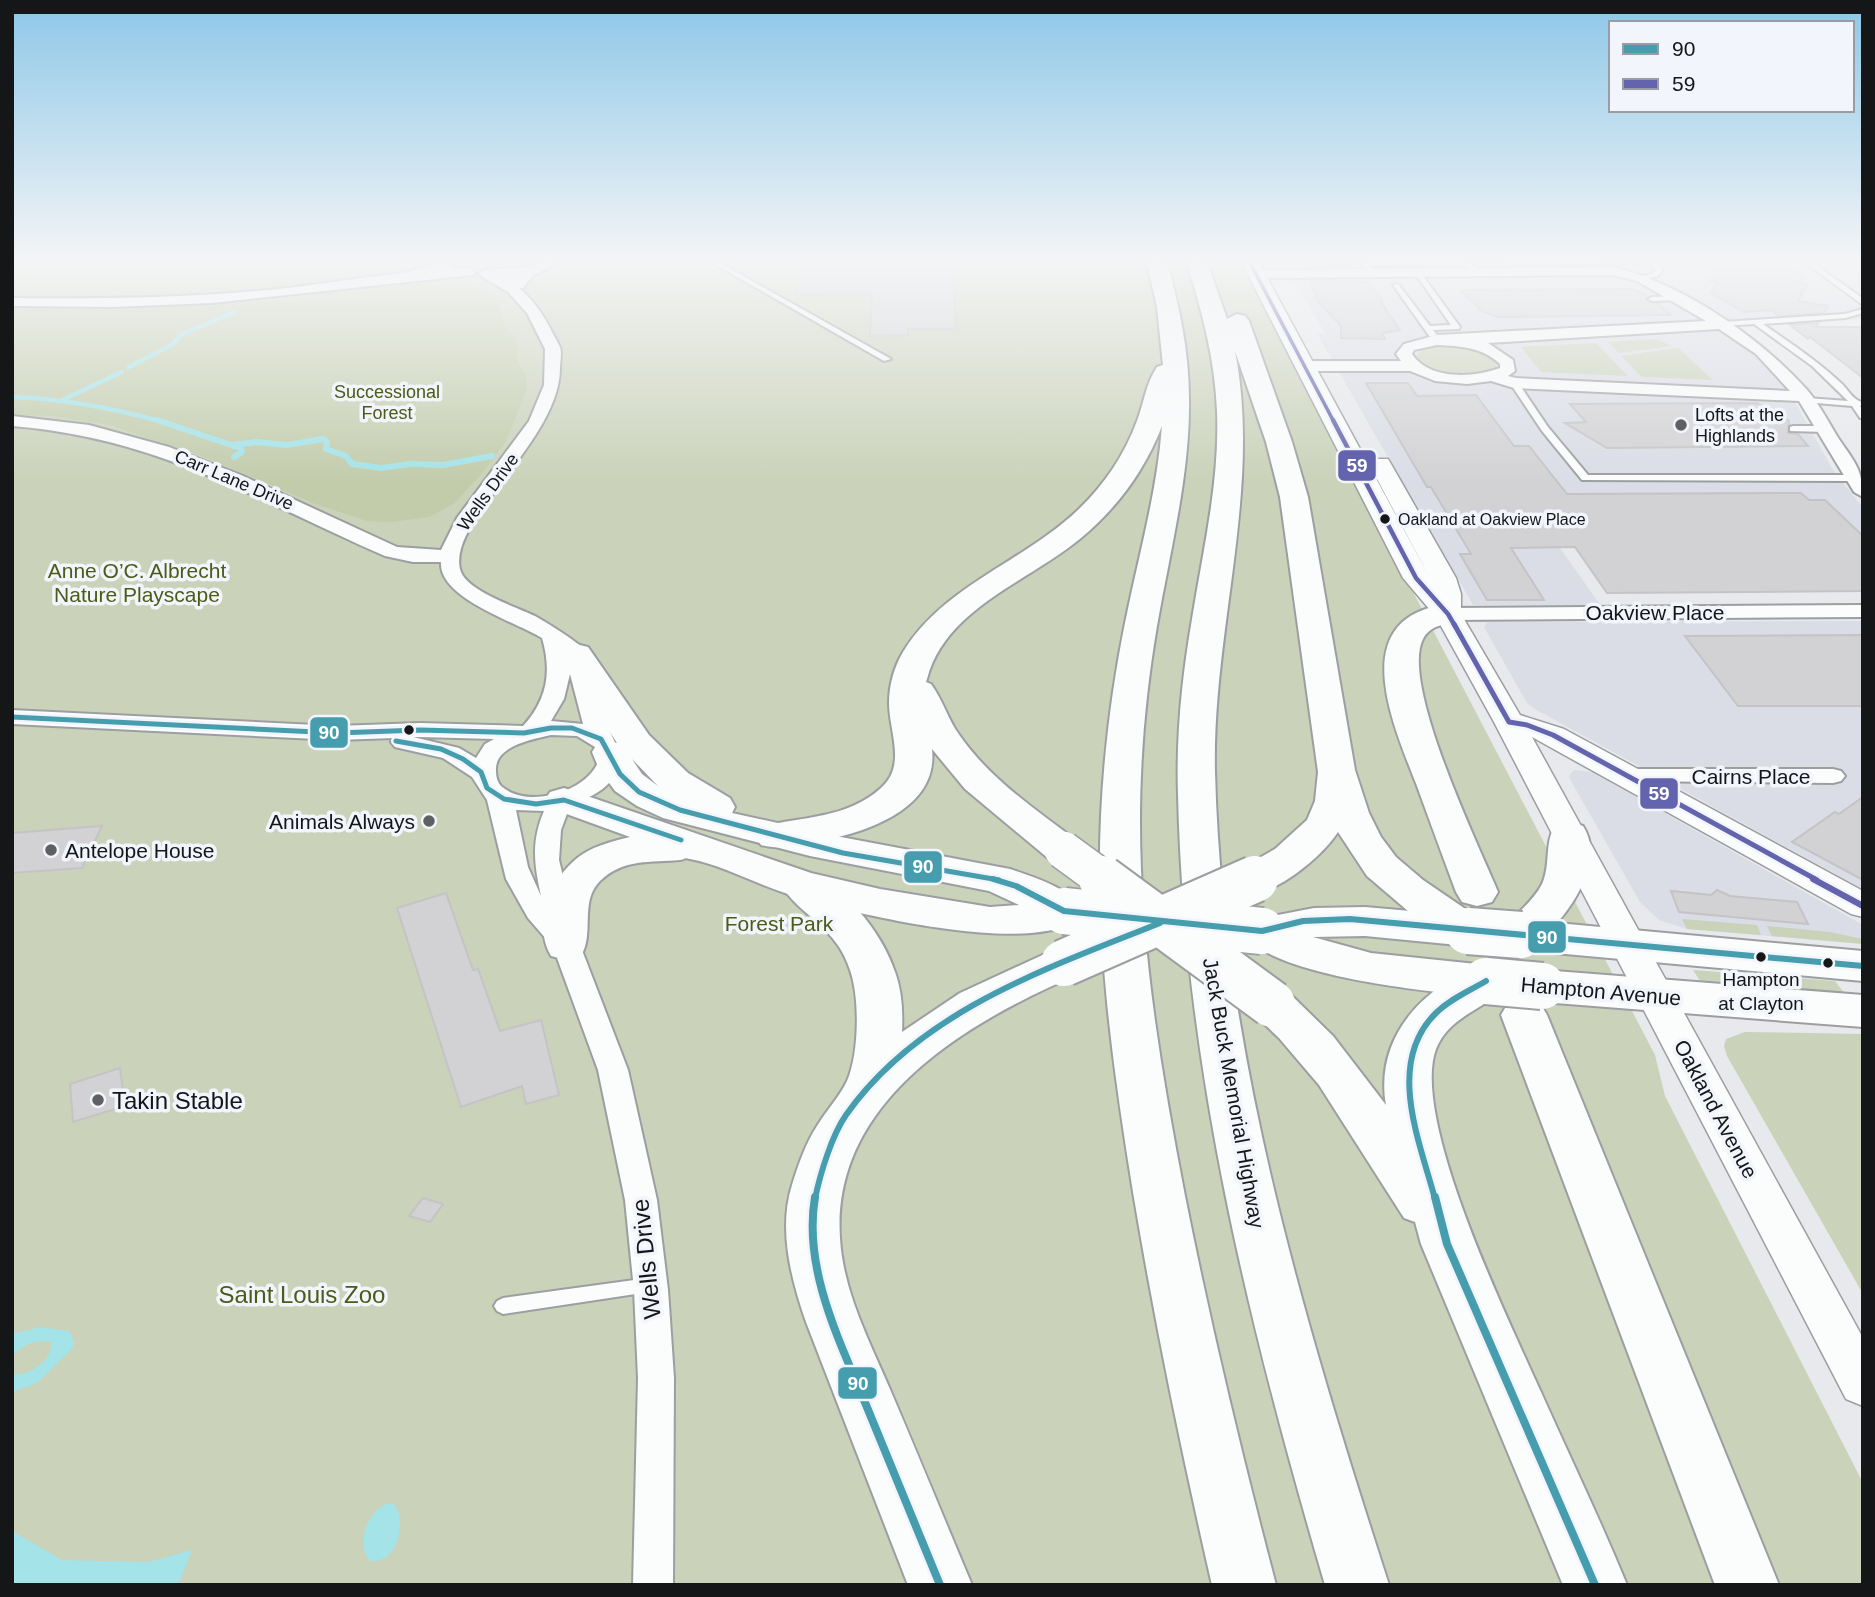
<svg xmlns="http://www.w3.org/2000/svg" width="1875" height="1597" font-family="Arial,sans-serif">
  <style>
    .built { fill: #dadde6 }
    .green { fill: #cad2b9 }
    .forest { fill: #c2ccab }
    .water { fill: #a4e3e8 }
    .lines { fill: none; stroke-linecap: round; stroke-linejoin: round }
    .stream-far1 { stroke: #a4e3e8; stroke-width: 4.5 }
    .stream { stroke: #a4e3e8; stroke-width: 6 }
    .building { fill: #d2d2d4; stroke: #c4c4c6; stroke-width: 2 }
    .service-casing { stroke: #9d9ea1; stroke-width: 4 }
    .pedestrian-casing { stroke: #9d9ea1; stroke-width: 4 }
    .minor-casing { stroke: #9d9ea1; stroke-width: 4 }
    .tertiary-casing { stroke: #9d9ea1; stroke-width: 3 }
    .primary-casing { stroke: #9d9ea1; stroke-width: 4 }
    .motorway-casing { stroke: #9d9ea1; stroke-width: 4 }
    .service { fill: #fbfcfc; fill-rule: evenodd }
    .pedestrian { fill: #fbfcfc; fill-rule: evenodd }
    .minor { fill: #fbfcfc; fill-rule: evenodd }
    .tertiary { fill: #fbfcfc; fill-rule: evenodd }
    .primary { fill: #fbfcfc; fill-rule: evenodd }
    .motorway { fill: #fbfcfc; fill-rule: evenodd }
    .primary-bridge-casing { stroke: #9d9ea1; stroke-width: 50; stroke-linecap: butt }
    .motorway-bridge-far1-casing { stroke: #9d9ea1; stroke-width: 40; stroke-linecap: butt }
    .motorway-bridge-casing { stroke: #9d9ea1; stroke-width: 50; stroke-linecap: butt }
    .primary-bridge { stroke: #fbfcfc; stroke-width: 46 }
    .motorway-bridge-far1 { stroke: #fbfcfc; stroke-width: 37 }
    .motorway-bridge { stroke: #fbfcfc; stroke-width: 46 }
    .bus-1-far2-casing { stroke: #f2f5fc; stroke-width: 10 }
    .bus-1-far1-casing { stroke: #f2f5fc; stroke-width: 11 }
    .bus-1-casing { stroke: #f2f5fc; stroke-width: 13 }
    .bus-2-far3-casing { stroke: #f2f5fc; stroke-width: 7 }
    .bus-2-far2-casing { stroke: #f2f5fc; stroke-width: 9 }
    .bus-2-far1-casing { stroke: #f2f5fc; stroke-width: 10 }
    .bus-2-casing { stroke: #f2f5fc; stroke-width: 11 }
    .bus-1-far2 { stroke: #469dad; stroke-width: 5 }
    .bus-1-far1 { stroke: #469dad; stroke-width: 6 }
    .bus-1 { stroke: #469dad; stroke-width: 8 }
    .bus-2-far3 { stroke: #6364ad; stroke-width: 3.5 }
    .bus-2-far2 { stroke: #6364ad; stroke-width: 4.5 }
    .bus-2-far1 { stroke: #6364ad; stroke-width: 5 }
    .bus-2 { stroke: #6364ad; stroke-width: 6 }
    .poi-dot { fill: #5e6062; stroke: #f2f5fc; stroke-width: 2.5 }
    .bus-dot { fill: #151618; stroke: #f2f5fc; stroke-width: 2.5 }
    .labels { text-anchor: middle; dominant-baseline: central; stroke-width: 7; stroke-linejoin: round; paint-order: stroke }
    .far-bus-label { font-size: 16px; fill: #151618; stroke: #f2f5fc; text-anchor: start }
    .far-park-label { font-size: 18px; fill: #4c5b17; stroke: #f2f5fc }
    .far-poi-label { font-size: 18px; fill: #151618; stroke: #f2f5fc; text-anchor: start }
    .far-street-label { font-size: 18px; fill: #151618; stroke: #f2f5fc }
    .bus-label { font-size: 19px; fill: #151618; stroke: #f2f5fc }
    .park-label { font-size: 21px; fill: #4c5b17; stroke: #f2f5fc }
    .street-label { font-size: 21px; fill: #151618; stroke: #f2f5fc }
    .poi-label { font-size: 21px; fill: #151618; stroke: #f2f5fc; text-anchor: end }
    .near-poi-label { font-size: 24px; fill: #151618; stroke: #f2f5fc; text-anchor: start }
    .near-street-label { font-size: 24px; fill: #151618; stroke: #f2f5fc }
    .near-park-label { font-size: 24px; fill: #4c5b17; stroke: #f2f5fc }
    .line-badge { stroke: #f2f5fc; stroke-width: 2.5 }
    .badge-label { font-size: 19px; text-anchor: middle; font-weight: bold; fill: #fff }
  </style>
  <rect width="100%" height="100%" fill="#e7e9ec"/>
  <path class="built" d="M1275 259H1863V319L1741 327 1811 389 1787 388 1833 470 1863 508V545L1560 548 1601 606 1473 605 1316 332 1325 334 1298 286 1288 283Z
    M1863 621V889L1533 708 1527 703 1484 627 1487 622H1492Z
    M1574 770 1592 772 1863 925V944L1687 929 1659 920 1640 902 1571 781 1569 776Z"/>
  <path class="green" d="M12 259H1239L1655 1055 1665 1096 1863 1483V1585H12Z
    M1656 339 1672 346 1619 353 1608 342Z
    M1596 343 1628 376 1541 372 1521 347Z
    M1439 345C1461 345 1478 348 1497 360V368C1475 383 1431 377 1415 357L1423 348Z
    M1678 348 1713 380 1642 377 1621 356Z
    M1682 919 1757 925 1761 935 1687 929Z
    M1767 926 1830 932 1863 939V944L1772 936Z
    M1693 970 1835 981 1845 994 1701 982Z
    M1745 1032 1863 1034V1294L1727 1056 1724 1046 1726 1039Z"/>
  <path class="forest" d="M440 281C455 283 498 291 501 309 502 313 500 317 501 321L516 337 518 362 526 375V391L518 412 505 443 483 472 454 504 429 517 391 522 367 521 315 504 212 460 110 425 52 416 12 415V309C98 310 184 308 270 300 327 295 383 281 440 281Z"/>
  <path class="water" d="M40 1327 69 1331 74 1341 73 1348 37 1383 12 1392V1374C29 1376 53 1361 51 1342 35 1339 23 1345 12 1356V1334Z
    M390 1503 395 1505C407 1524 397 1564 370 1561 355 1545 368 1507 390 1503Z
    M12 1531 62 1560 149 1562 192 1550 178 1585H12Z"/>
  <g class="lines">
    <path class="stream-far1" d="M129 367 173 344 182 334 235 312
      M12 397C64 399 113 408 163 422
      M62 400 122 372"/>
    <path class="stream" d="M157 420 231 445 257 442 287 445 323 439 327 442 326 449 346 456 352 464 381 468 410 464 443 465 492 456
      M233 446 240 447 242 452 234 457"/>
  </g>
  <path class="building" d="M802 259H953L956 329H908V335L870 336 872 294 796 295Z
    M1308 259H1345L1350 267H1308Z
    M1772 261 1803 276 1800 283 1807 284 1798 301 1828 306 1824 313 1779 316 1771 310 1744 312 1711 293 1718 283 1710 281 1723 262 1739 264Z
    M1310 280 1367 282 1382 299V304L1400 330 1382 333 1385 339 1341 338V326L1317 300Z
    M1631 289 1646 295 1647 301 1657 303 1671 315 1497 317 1482 311 1460 290Z
    M1819 323 1816 327H1863V378L1810 337 1808 339 1790 325Z
    M1366 383H1408L1417 396 1476 395 1514 446H1529L1567 494 1801 493 1809 500H1825L1863 536V591L1607 593 1575 547 1511 548 1544 600H1487L1460 554H1471L1431 487H1427Z
    M1757 403 1789 421 1788 433 1798 434 1808 446 1607 448 1565 423 1586 422 1570 404Z
    M1863 635V706H1738L1685 636Z
    M1863 797V880L1792 842 1835 812 1839 814Z
    M102 826 82 868 12 873V833Z
    M1717 890 1730 896 1797 902 1808 924 1679 912 1671 891 1711 895Z
    M446 893 473 970 478 969 500 1031 541 1020 559 1095 526 1104 522 1086 461 1107 397 908Z
    M120 1068 125 1106 73 1122 70 1084Z
    M423 1198 443 1204 430 1222 409 1216Z"/>
  <g class="lines">
    <g class="service-casing">
      <path id="service" d="M706 259H713L891 359 884 361Z
        M1651 259 1663 269 1658 276 1642 280 1640 279V277L1654 273 1656 269 1649 263 1505 265 1502 263 1505 261Z
        M1696 259H1702L1704 263 1699 264Z
        M1800 259H1807L1858 295 1863 299V305Z
        M1368 261H1464L1471 263 1480 272 1475 273 1464 265H1369L1375 273 1372 275 1362 264Z
        M1416 272H1420L1460 327 1459 329 1433 330 1437 335 1430 337 1393 285 1398 284 1430 326 1451 325 1415 273Z
        M1676 296H1679V300L1652 301 1648 299 1652 297Z
        M1863 309V313L1845 318 1763 324C1790 343 1818 361 1842 384 1849 391 1853 400 1862 402L1863 404 1860 406 1863 410V418H1860L1852 406 1804 402V398H1807L1848 401 1812 366 1754 324 1722 326 1718 324 1722 322 1845 314Z
        M1511 381H1517L1548 427 1588 475H1853L1857 478 1853 481 1582 480 1542 431 1510 383Z
        M1793 426H1824L1828 429 1824 432 1790 431V427Z
        M649 1278 655 1280 658 1285 655 1290 649 1292 503 1314 497 1311 494 1306 497 1301 503 1298Z"/>
    </g>
    <g class="pedestrian-casing">
      <path id="pedestrian" d="M445 262 455 267V271L413 275 407 272Z
        M529 271 534 274 523 288H515L505 278 507 275Z"/>
    </g>
    <g class="minor-casing">
      <path id="minor" d="M547 259H565L536 274 504 277C525 290 539 307 550 328 553 334 557 341 560 347 562 353 560 362 560 368 560 441 448 519 460 569 465 591 517 607 535 616 552 626 569 636 584 649L599 708 623 760C614 785 596 797 571 803L561 830 559 860 580 945 628 1070 657 1200 668 1290 674 1378 673 1585H633L638 1378 634 1290 625 1200 598 1070 553 947 528 918 506 879 487 800 472 777 443 758 395 747 391 742 394 738 337 740 12 724V710L337 726 420 723 523 726C547 700 552 672 542 638 516 622 438 598 441 562H413L385 556C254 499 160 438 12 426V416L89 425 169 447 241 475 397 547 441 550 457 518 529 421 544 385 545 349 527 313 508 292 478 274 485 270 529 267ZM570 674 583 724 551 721 564 699ZM551 735 577 736 595 747 599 760C588 791 532 808 505 789 498 785 496 778 496 771 494 746 533 739 551 735ZM413 737H420L494 739 485 744 476 758 459 748ZM516 810 544 811C531 841 534 864 541 896L528 867Z
        M1613 267C1683 284 1760 337 1808 391 1819 404 1828 421 1837 436 1852 459 1863 468 1863 497L1854 492 1799 401 1514 388 1491 381 1467 384 1435 381 1410 371H1304L1296 366 1304 361H1401L1396 354 1404 344 1437 335 1706 321 1637 281 1613 275 1256 278 1249 274 1256 270ZM1719 329 1756 354 1790 391 1516 378 1508 376 1515 371 1513 360 1488 343ZM1437 345C1460 346 1482 347 1500 364V368C1473 378 1429 380 1412 354L1414 350Z
        M468 268 475 272 473 275 212 303 112 307 12 306V298C101 299 190 298 278 289 341 282 404 270 468 268Z
        M1863 605V617L1448 620 1441 618 1438 614 1441 610 1448 608Z
        M1627 769H1833L1841 771 1845 776 1841 781 1833 783 1619 781 1615 776 1619 771Z"/>
    </g>
    <g class="tertiary-casing">
      <path id="tertiary" d="M1240 259H1257L1430 578 1369 464 1372 459H1388L1391 464 1456 578 1461 594V614L1520 715 1564 729 1863 891V917L1851 914 1532 737 1863 1338V1406L1846 1399 1494 722 1436 617 1403 578Z"/>
    </g>
    <g class="primary-casing">
      <path id="primary" d="M576 644 588 647 649 735 688 773 730 798 735 807 732 813 841 837 1010 869C1034 877 1072 889 1085 911 1052 964 837 910 785 893 754 883 722 865 690 859 683 857 686 859 680 860 650 863 624 858 600 881 579 902 595 933 581 956L566 960 551 956C531 923 553 873 583 854 597 845 614 841 630 837L550 808 545 800 550 792 564 788 811 873 880 889 990 907 1019 905 989 891 810 856 663 818 637 806 615 791 599 769 592 752 597 744 610 741 617 743 559 654 564 647ZM632 759 658 786 642 774Z
        M1569 822 1583 826C1603 857 1578 899 1557 923L1863 951V981L1521 950 1506 945 1500 935C1511 916 1532 904 1542 884 1551 865 1544 843 1555 826Z
        M1365 907 1468 916 1483 921 1489 931 1483 941 1468 946 1365 936 1313 937 1371 953 1486 965 1502 970 1508 981 1502 992 1486 997C1434 992 1268 977 1241 931L1247 921 1314 908Z
        M1542 970 1863 995V1027L1542 1002 1526 997 1520 986 1526 975Z"/>
    </g>
    <g class="motorway-casing">
      <path id="motorway" d="M1146 259H1166C1179 305 1189 350 1189 399 1190 475 1170 551 1157 626 1146 690 1140 756 1140 821 1140 948 1161 1072 1185 1196 1211 1327 1242 1456 1276 1585H1212C1182 1454 1155 1324 1133 1192 1113 1068 1095 942 1101 816 1104 752 1112 687 1125 623 1138 558 1157 493 1162 426 1145 470 1117 508 1081 538 1030 581 945 608 927 679L926 682 931 684C943 700 948 720 960 736 990 779 1036 810 1077 841L1083 850 1077 859 1063 863 1049 859 965 789 932 749C939 811 861 834 815 842 796 846 779 850 761 845L755 836 761 827C802 816 847 819 881 788 907 765 889 732 889 703 889 686 894 667 903 652 944 585 1024 562 1079 509 1104 485 1125 454 1137 421 1144 403 1146 383 1157 367L1163 365 1157 307Z
        M1186 259H1206L1227 319 1237 314 1245 316 1249 321 1292 442 1308 497 1355 770 1369 813 1381 837 1396 857 1423 880 1483 921 1489 931 1483 941 1468 946 1453 941 1408 911 1367 876 1338 832C1324 854 1283 889 1257 892 1252 892 1246 890 1240 889L1234 879 1240 869 1275 849 1307 820 1315 801 1318 772 1280 497 1266 442 1235 351C1262 490 1212 630 1215 772 1222 1050 1304 1322 1389 1585H1325C1249 1326 1184 1065 1178 794 1176 736 1182 677 1192 619 1203 550 1220 481 1217 411 1215 357 1201 309 1186 259Z
        M1448 604 1459 607 1464 614 1459 621C1446 624 1430 625 1423 639 1400 683 1478 844 1498 892L1492 902 1477 906 1462 902 1456 892C1443 857 1430 822 1417 786 1393 724 1344 617 1448 604Z
        M801 870C842 882 882 932 895 972 902 991 903 1012 902 1032L960 993 1049 952 1064 948 1079 952 1086 963 1079 974C969 1021 831 1100 840 1238 843 1293 871 1344 892 1394 919 1457 945 1521 972 1585H908L806 1322C791 1279 778 1229 792 1185 798 1165 806 1143 817 1126 826 1111 840 1096 847 1081 859 1054 860 998 850 970 836 926 801 917 780 884L786 874Z
        M1486 965 1502 970 1508 981C1491 1010 1451 1012 1436 1049 1410 1118 1509 1321 1540 1390 1569 1455 1600 1519 1627 1585H1563L1421 1244 1415 1222 1404 1218 1319 1085 1279 1038 1256 1016 1249 1004 1256 992 1272 988 1288 992 1333 1036 1386 1105C1374 1037 1425 983 1486 965Z
        M1524 998 1540 1003 1547 1015 1779 1585H1715L1501 1015 1508 1003Z"/>
    </g>
    <use href="#service" class="service"/>
    <use href="#pedestrian" class="pedestrian"/>
    <use href="#minor" class="minor"/>
    <use href="#tertiary" class="tertiary"/>
    <use href="#primary" class="primary"/>
    <use href="#motorway" class="motorway"/>
    <g class="primary-bridge-casing">
      <path id="primary-bridge" d="M1064 911 1262 931
        M1468 931 1521 935
        M1486 981 1542 986"/>
    </g>
    <g class="motorway-bridge-far1-casing">
      <path id="motorway-bridge-far1" d="M1063 850 1104 880
        M1252 880 1255 879"/>
    </g>
    <g class="motorway-bridge-casing">
      <path id="motorway-bridge" d="M1102 879 1272 1004
        M1064 963 1255 879"/>
    </g>
    <use href="#primary-bridge" class="primary-bridge"/>
    <use href="#motorway-bridge-far1" class="motorway-bridge-far1"/>
    <use href="#motorway-bridge" class="motorway-bridge"/>
    <g class="bus-1-far2-casing">
      <path id="bus-1-far2" d="M12 717 337 733 420 730 524 733 551 728H572L601 739 620 774 639 792 680 810 843 853 999 880
        M396 741 441 749 463 759 481 772 487 788 504 799 536 804 564 800 681 840"/>
    </g>
    <g class="bus-1-far1-casing">
      <path id="bus-1-far1" d="M993 879 1016 886 1064 911 1262 931 1303 921 1350 919 1863 966
        M815 1199C820 1174 832 1135 846 1115 919 1011 1048 968 1160 923
        M1435 1199C1420 1142 1385 1063 1436 1013 1450 999 1469 991 1486 981"/>
    </g>
    <g class="bus-1-casing">
      <path id="bus-1" d="M815 1197C802 1273 844 1349 871 1417 894 1473 917 1529 940 1585
        M1435 1197 1447 1244 1595 1585"/>
    </g>
    <g class="bus-2-far3-casing">
      <path id="bus-2-far3" d="M1248 259 1334 422"/>
    </g>
    <g class="bus-2-far2-casing">
      <path id="bus-2-far2" d="M1333 420 1416 578 1448 614 1455 626"/>
    </g>
    <g class="bus-2-far1-casing">
      <path id="bus-2-far1" d="M1454 624 1509 722 1527 725 1553 735 1817 880"/>
    </g>
    <g class="bus-2-casing">
      <path id="bus-2" d="M1813 879 1863 906"/>
    </g>
    <use href="#bus-1-far2" class="bus-1-far2"/>
    <use href="#bus-1-far1" class="bus-1-far1"/>
    <use href="#bus-1" class="bus-1"/>
    <use href="#bus-2-far3" class="bus-2-far3"/>
    <use href="#bus-2-far2" class="bus-2-far2"/>
    <use href="#bus-2-far1" class="bus-2-far1"/>
    <use href="#bus-2" class="bus-2"/>
  </g>
  <linearGradient id="sky" x2="0" y2="1"><stop stop-color="#8dc7e8"/><stop offset="0.54" stop-color="#f4f5f6"/><stop offset="1" stop-color="#f4f5f6" stop-opacity="0"/></linearGradient>
  <rect width="1875" height="482" fill="url(#sky)"/>
  <g class="poi-dot">
    <circle cx="1681" cy="425" r="7"/>
    <circle cx="429" cy="821" r="7"/>
    <circle cx="51" cy="850" r="7"/>
    <circle cx="98" cy="1100" r="7"/>
  </g>
  <g class="bus-dot">
    <circle cx="1385" cy="519" r="6"/>
    <circle cx="409" cy="730" r="6"/>
    <circle cx="1761" cy="957" r="6"/>
    <circle cx="1828" cy="963" r="6"/>
  </g>
  <g class="labels">
    <g class="far-bus-label">
      <text x="1398" y="519">Oakland at Oakview Place</text>
    </g>
    <g class="far-park-label">
      <text x="387" y="392">Successional<tspan x="387" dy="21">Forest</tspan></text>
    </g>
    <g class="far-poi-label">
      <text x="1695" y="415">Lofts at the<tspan x="1695" dy="21">Highlands</tspan></text>
    </g>
    <g class="far-street-label">
      <text transform="translate(234 480) rotate(23)">Carr Lane Drive</text>
      <text transform="translate(488 492) rotate(-54)">Wells Drive</text>
    </g>
    <g class="bus-label">
      <text x="1761" y="979">Hampton<tspan x="1761" dy="24">at Clayton</tspan></text>
    </g>
    <g class="park-label">
      <text x="137" y="570">Anne O’C. Albrecht<tspan x="137" dy="24">Nature Playscape</tspan></text>
      <text x="779" y="923">Forest Park</text>
    </g>
    <g class="street-label">
      <text x="1655" y="612">Oakview Place</text>
      <text x="1751" y="776">Cairns Place</text>
      <text transform="translate(1601 991) rotate(5)">Hampton Avenue</text>
      <text transform="translate(1234 1093) rotate(80)">Jack Buck Memorial Highway</text>
      <text transform="translate(1716 1109) rotate(62)">Oakland Avenue</text>
    </g>
    <g class="poi-label">
      <text x="415" y="821">Animals Always</text>
      <text x="65" y="850" text-anchor="start">Antelope House</text>
    </g>
    <g class="near-poi-label">
      <text x="112" y="1100">Takin Stable</text>
    </g>
    <g class="near-street-label">
      <text transform="translate(646 1259) rotate(-96)">Wells Drive</text>
    </g>
    <g class="near-park-label">
      <text x="302" y="1294">Saint Louis Zoo</text>
    </g>
  </g>
  <g class="line-badge">
    <rect x="1337" y="449" width="40" height="33" rx="7" fill="#6364ad"/>
    <rect x="309" y="716" width="40" height="33" rx="7" fill="#469dad"/>
    <rect x="1639" y="777" width="40" height="33" rx="7" fill="#6364ad"/>
    <rect x="903" y="850" width="40" height="34" rx="7" fill="#469dad"/>
    <rect x="1527" y="920" width="40" height="34" rx="7" fill="#469dad"/>
    <rect x="837" y="1366" width="41" height="34" rx="7" fill="#469dad"/>
  </g>
  <g class="badge-label">
    <text x="1357" y="472">59</text>
    <text x="329" y="739">90</text>
    <text x="1659" y="800">59</text>
    <text x="923" y="873">90</text>
    <text x="1547" y="944">90</text>
    <text x="858" y="1390">90</text>
  </g>
  <rect width="1875" height="1597" fill="none" stroke="#151618" stroke-width="28"/>
  <rect x="1609" y="21" width="245" height="91" fill="#f2f5fc" stroke="#9a9ca1" stroke-width="2"/>
  <rect x="1623" y="44" width="35" height="10" fill="#469dad" stroke="#9a9ca1" stroke-width="2"/>
  <text x="1672" y="56" font-size="21" fill="#151618">90</text>
  <rect x="1623" y="79" width="35" height="10" fill="#6364ad" stroke="#9a9ca1" stroke-width="2"/>
  <text x="1672" y="91" font-size="21" fill="#151618">59</text>
</svg>
